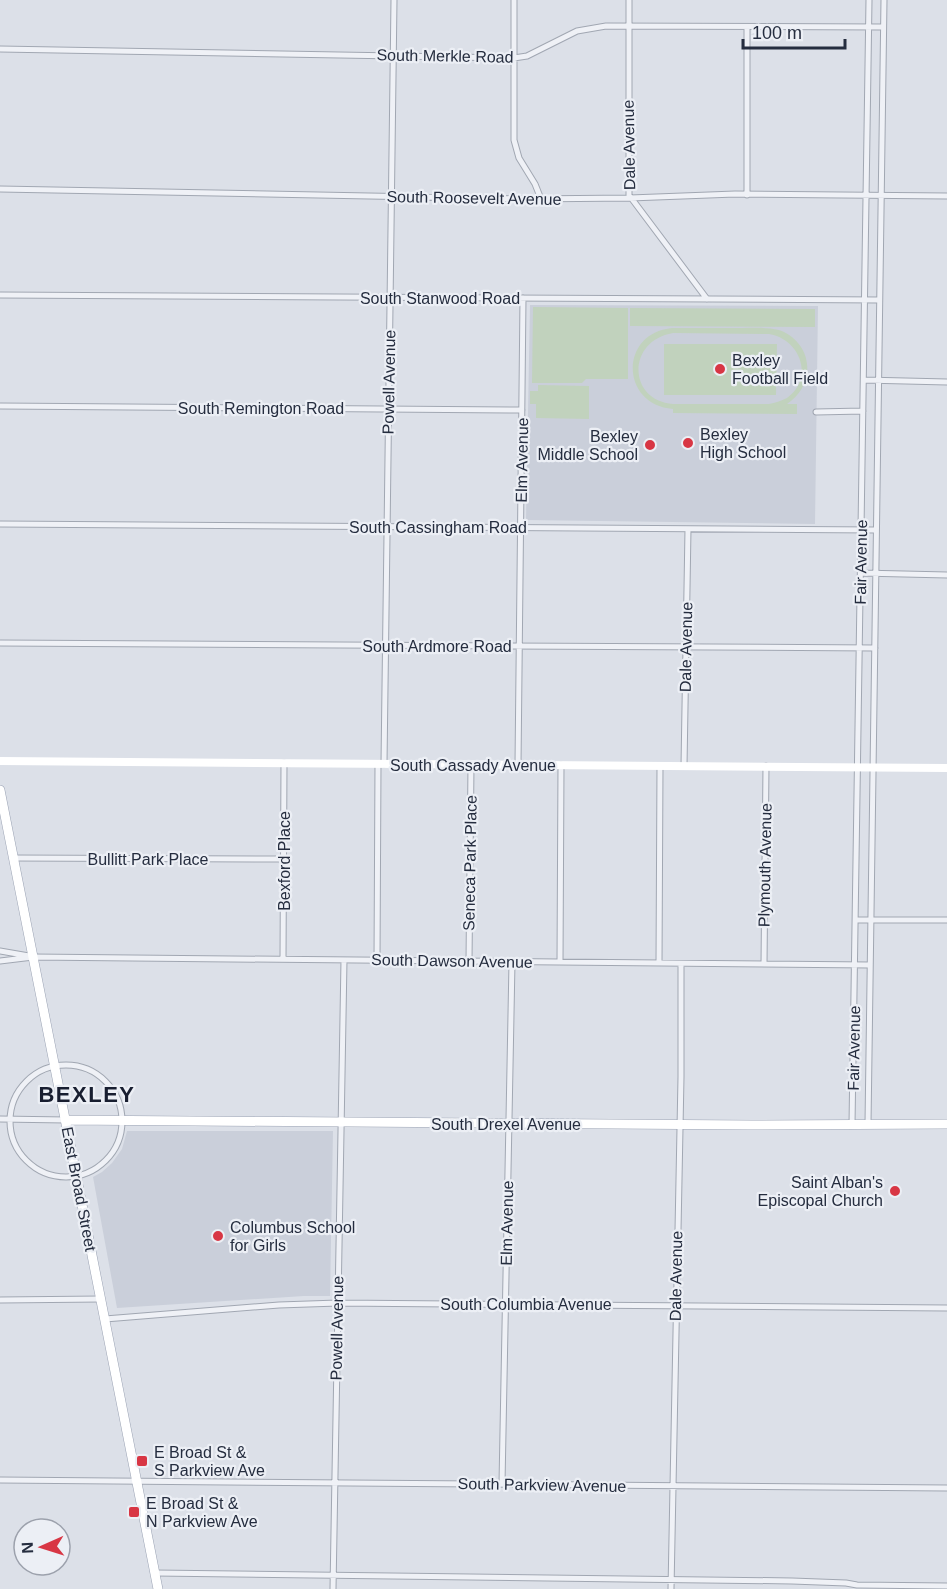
<svg xmlns="http://www.w3.org/2000/svg" width="947" height="1589" font-family="Arial,sans-serif">
  <style>
    .built { fill: #cacfda }
    .green { fill: #c1d2bd; fill-rule: evenodd }
    .lines { fill: none; stroke-linecap: round; stroke-linejoin: round }
    .street-casing { stroke: #a1a7b2; stroke-width: 7 }
    .primary-casing { stroke: #9ba3b4; stroke-width: 10 }
    .street { stroke: #eff1f6; stroke-width: 5 }
    .secondary { stroke: #fff; stroke-width: 8 }
    .primary { stroke: #fff; stroke-width: 9 }
    .poi-dot { fill: #d83644; stroke: #eceff5; stroke-width: 2 }
    .labels { text-anchor: middle; dominant-baseline: central; stroke-width: 4.5; stroke-linejoin: round; paint-order: stroke }
    .street-label { font-size: 16px; fill: #252d3f; stroke: #eceff5 }
    .poi-label { font-size: 16px; fill: #252d3f; stroke: #eceff5; text-anchor: start }
    .district-label { font-size: 22px; font-weight: bold; letter-spacing: 1.5px; fill: #181e30; stroke: #eceff5 }
  </style>
  <rect width="100%" height="100%" fill="#dce0e8"/>
  <path class="built" d="M530 305 818 306 815 524 526 520Z
    M127 1131H333L330 1296H304L117 1308 93 1177 102 1172 112 1163 122 1149Z"/>
  <path class="green" d="M533 307 628 308V379H586L582 383H532Z
    M630 308 815 309V327L630 326Z
    M672 328C695 328 718 328 742 328 754 328 767 327 779 330 794 335 806 349 807 364 809 381 800 395 787 404H797V414L673 413V409C620 405 619 333 672 328ZM673 333 769 334C800 339 815 378 787 398 781 401 775 403 769 404H673C628 401 626 341 673 333Z
    M664 344H777L776 395H664Z
    M538 385 589 386V419L536 418V404H530V391H538Z"/>
  <g class="lines">
    <g class="street-casing">
      <path id="street" d="M514 0V140L519 158 535 184 541 199
        M629 0V195L707 299
        M0 49 514 58 527 56 577 31 606 26 883 27
        M0 189 526 199 630 198 735 194 947 196
        M747 195V27
        M0 295 879 300
        M864 380 947 382
        M0 406 522 410
        M816 412 863 411
        M0 524 876 530
        M861 573 947 575
        M0 643 875 648
        M384 764 394 0
        M518 765 523 298
        M684 766 688 529
        M13 858 283 859
        M856 920H947
        M0 951 29 956
        M283 959 284 763
        M377 960 378 764
        M0 961 33 957 870 965
        M469 961 471 765
        M560 962 561 765
        M659 963 660 766
        M764 964 766 766
        M10 1121a56 56 0 1 1 112 0a56 56 0 1 1-112 0Z
        M0 1119 66 1120
        M868 1124 884 0
        M852 1125 869 0
        M0 1300 101 1299
        M105 1319 279 1305 338 1303 947 1308
        M0 1480 947 1488
        M502 1484 512 962
        M155 1573 792 1581 846 1583 857 1585 947 1586
        M333 1589 344 960
        M671 1589 681 1077V964"/>
    </g>
    <g class="primary-casing">
      <path id="primary" d="M0 790 158 1589
        M66 1120 751 1125 947 1124"/>
    </g>
    <use href="#street" class="street"/>
    <path class="secondary" d="M0 761 947 768"/>
    <use href="#primary" class="primary"/>
  </g>
  <g class="poi-dot">
    <circle cx="720" cy="369" r="6"/>
    <circle cx="688" cy="443" r="6"/>
    <circle cx="650" cy="445" r="6"/>
    <circle cx="895" cy="1191" r="6"/>
    <circle cx="218" cy="1236" r="6"/>
    <rect x="136" y="1455" width="12" height="12" rx="3"/>
    <rect x="128" y="1506" width="12" height="12" rx="3"/>
  </g>
  <g class="labels">
    <g class="street-label">
      <text transform="translate(445 56) rotate(1)">South Merkle Road</text>
      <text transform="translate(629 145) rotate(-91)">Dale Avenue</text>
      <text transform="translate(474 198) rotate(1)">South Roosevelt Avenue</text>
      <text x="440" y="298">South Stanwood Road</text>
      <text transform="translate(389 382) rotate(-89)">Powell Avenue</text>
      <text x="261" y="408">South Remington Road</text>
      <text transform="translate(522 460) rotate(-89)">Elm Avenue</text>
      <text x="438" y="527">South Cassingham Road</text>
      <text transform="translate(861 562) rotate(-89)">Fair Avenue</text>
      <text x="437" y="646">South Ardmore Road</text>
      <text transform="translate(686 647) rotate(-89)">Dale Avenue</text>
      <text x="473" y="765">South Cassady Avenue</text>
      <text x="148" y="859">Bullitt Park Place</text>
      <text transform="translate(284 861) rotate(-90)">Bexford Place</text>
      <text transform="translate(470 863) rotate(-89)">Seneca Park Place</text>
      <text transform="translate(765 865) rotate(-89)">Plymouth Avenue</text>
      <text transform="translate(452 961) rotate(1)">South Dawson Avenue</text>
      <text transform="translate(854 1048) rotate(-89)">Fair Avenue</text>
      <text x="506" y="1124">South Drexel Avenue</text>
      <text transform="translate(79 1189) rotate(79)">East Broad Street</text>
      <text transform="translate(507 1223) rotate(-89)">Elm Avenue</text>
      <text transform="translate(676 1276) rotate(-89)">Dale Avenue</text>
      <text x="526" y="1304">South Columbia Avenue</text>
      <text transform="translate(337 1328) rotate(-89)">Powell Avenue</text>
      <text transform="translate(542 1485) rotate(1)">South Parkview Avenue</text>
    </g>
    <g class="poi-label">
      <text x="732" y="360">Bexley<tspan x="732" dy="18">Football Field</tspan></text>
      <text x="700" y="434">Bexley<tspan x="700" dy="18">High School</tspan></text>
      <text x="638" y="436" text-anchor="end">Bexley<tspan x="638" dy="18">Middle School</tspan></text>
      <text x="883" y="1182" text-anchor="end">Saint Alban's<tspan x="883" dy="18">Episcopal Church</tspan></text>
      <text x="230" y="1227">Columbus School<tspan x="230" dy="18">for Girls</tspan></text>
      <text x="154" y="1452">E Broad St &amp;<tspan x="154" dy="18">S Parkview Ave</tspan></text>
      <text x="146" y="1503">E Broad St &amp;<tspan x="146" dy="18">N Parkview Ave</tspan></text>
    </g>
    <g class="district-label">
      <text x="87" y="1094">BEXLEY</text>
    </g>
  </g>
  <g transform="translate(42 1547) rotate(267)"><circle r="28" fill="#eceff5" stroke="#9ca1ac" stroke-width="1.5"/>
  <path d="M0-4.5L10 22L0 15L-10 22Z" fill="#d83644"/>
  <text y="-9" font-size="16" font-weight="bold" text-anchor="middle" fill="#252d3f">N</text>
  </g>
  <path d="M743 39v9h102v-9" fill="none" stroke="#252d3f" stroke-width="3"/>
  <text x="752" y="39" font-size="18" fill="#252d3f" stroke="#eceff5" stroke-width="4.5" paint-order="stroke">100 m</text>
</svg>
